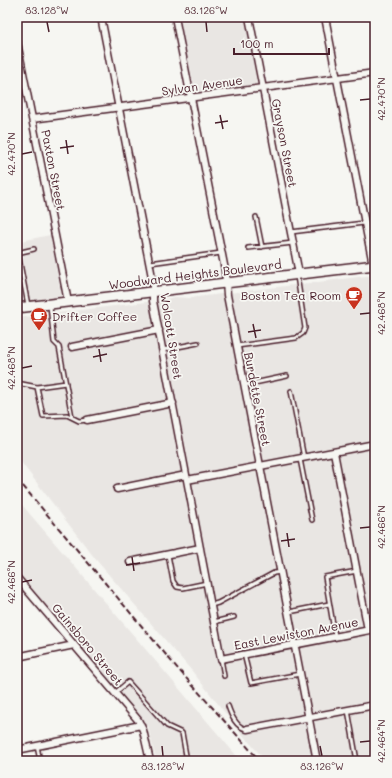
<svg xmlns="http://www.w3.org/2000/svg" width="392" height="778" font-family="Mali,sans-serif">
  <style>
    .built { fill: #e9e6e3 }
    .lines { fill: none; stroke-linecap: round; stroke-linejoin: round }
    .lane-casing { stroke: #4a1f2b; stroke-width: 6 }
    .street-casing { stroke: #4a1f2b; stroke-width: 9 }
    .secondary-casing { stroke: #4a1f2b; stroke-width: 12 }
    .lane { stroke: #f6f6f2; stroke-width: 3 }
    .street { stroke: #f6f6f2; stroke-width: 6 }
    .secondary { stroke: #f6f6f2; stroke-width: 9 }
    .rail { stroke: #4a1f2b; stroke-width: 2; stroke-dasharray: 6 3; stroke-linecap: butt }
    .ticks { fill: none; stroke: #4a1f2b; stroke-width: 1.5 }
    .labels { text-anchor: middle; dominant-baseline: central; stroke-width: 3.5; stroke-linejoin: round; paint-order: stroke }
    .street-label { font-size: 12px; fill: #4a1f2b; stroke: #f6f6f2 }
    .poi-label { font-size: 12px; fill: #4a1f2b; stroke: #f6f6f2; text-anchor: end }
    .neatline { fill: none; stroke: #4a1f2b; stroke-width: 1.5 }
    .ticks-label { font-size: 10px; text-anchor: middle; fill: #4a1f2b }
  </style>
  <rect width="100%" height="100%" fill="#f6f6f2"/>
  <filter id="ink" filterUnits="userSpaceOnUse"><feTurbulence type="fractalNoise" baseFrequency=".025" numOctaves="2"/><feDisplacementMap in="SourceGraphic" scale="8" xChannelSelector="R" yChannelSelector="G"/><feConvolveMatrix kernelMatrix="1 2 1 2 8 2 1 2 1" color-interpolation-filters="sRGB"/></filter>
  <g filter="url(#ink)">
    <path class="built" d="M179 17H245L257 84 195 92Z
      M50 235 61 293 60 297 17 303V242Z
      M375 275V761H266L241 733 192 671 97 561 17 457V318L163 300 174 297 189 298Z
      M17 499 241 761H156L148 726 17 571Z"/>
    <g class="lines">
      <g class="lane-casing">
        <path id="lane" d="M256 217 262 247
          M291 232 364 223
          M248 248 293 243
          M17 253 34 249
          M18 253 28 305
          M150 263 221 253
          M50 306 54 342 59 347 72 417
          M237 346 296 338 303 333 305 328 297 276
          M162 350 198 343
          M17 383 37 387 43 416 67 415 79 421 87 420
          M245 385 287 376
          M37 387 66 383
          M291 391 304 458
          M300 459 312 520
          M168 555 173 581 177 587 183 588 207 583
          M211 605 218 603 274 573 281 572
          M289 612 329 604
          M214 622 234 617
          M335 636 325 577 357 571
          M244 654 251 683 300 674
          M221 659 224 676
          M115 693 128 682 167 726 182 733 187 761
          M228 706C231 715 236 728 247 729
          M348 710 357 761
          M37 746 40 761"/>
      </g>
      <g class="street-casing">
        <path id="street" d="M101 17 153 282V301L221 659 375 629
          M175 17 225 270 227 295 317 761
          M249 17 299 274
          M325 17 375 275
          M17 42 68 302
          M32 119 375 73
          M72 347 159 330
          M87 420 173 403
          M334 452 368 630
          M187 480 375 444
          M117 489 186 475
          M130 562 200 548
          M17 578 138 720 143 730 150 761
          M17 657 74 645
          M247 729 375 705
          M17 750 141 725"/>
      </g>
      <g class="secondary-casing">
        <path id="secondary" d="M17 308 375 265"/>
      </g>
      <use href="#lane" class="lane"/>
      <use href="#street" class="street"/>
      <use href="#secondary" class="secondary"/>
      <path class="rail" d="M17 479 178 669 260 761"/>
    </g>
  </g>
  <path class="ticks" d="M47 22 49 32M206 22 207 32M360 100 370 99M220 115 223 129M215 123 228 121M66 140 68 154M60 148 74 146M22 154 32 152M360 314 370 313M253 324 256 338M248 332 261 330M99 349 101 362M93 357 107 354M22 368 32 366M360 528 370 527M287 533 289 547M281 541 295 539M132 557 134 571M126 565 140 563M22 582 32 580M360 742 370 741M162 746 163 756M320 746 322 756"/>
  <defs>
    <g id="cafe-pin" transform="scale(0.9)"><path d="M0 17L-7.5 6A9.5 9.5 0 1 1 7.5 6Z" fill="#c8321e" stroke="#f6f6f2"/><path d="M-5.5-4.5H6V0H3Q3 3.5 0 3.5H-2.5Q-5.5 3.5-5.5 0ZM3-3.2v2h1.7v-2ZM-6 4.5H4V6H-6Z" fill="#fff"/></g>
  </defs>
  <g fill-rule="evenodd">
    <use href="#cafe-pin" x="354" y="295"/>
    <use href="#cafe-pin" x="39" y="316"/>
  </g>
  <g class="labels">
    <g class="street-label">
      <text transform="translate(202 85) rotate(-8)">Sylvan Avenue</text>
      <text transform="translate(285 143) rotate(79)">Grayson Street</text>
      <text transform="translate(54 170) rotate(79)">Paxton Street</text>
      <text transform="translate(195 274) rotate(-7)">Woodward Heights Boulevard</text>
      <text transform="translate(172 336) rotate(81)">Wolcott Street</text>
      <text transform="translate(258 399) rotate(79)">Burdette Street</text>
      <text transform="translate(296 633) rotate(-11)">East Lewiston Avenue</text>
      <text transform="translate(88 644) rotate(50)">Gainsboro Street</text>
    </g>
    <g class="poi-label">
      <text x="341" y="295">Boston Tea Room</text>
      <text x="52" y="316" text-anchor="start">Drifter Coffee</text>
    </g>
  </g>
  <rect width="392" height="778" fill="none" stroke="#f6f6f2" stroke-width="44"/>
  <path d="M234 48v6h95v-6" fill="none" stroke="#4a1f2b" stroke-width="2"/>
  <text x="240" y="48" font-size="12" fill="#4a1f2b" stroke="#f6f6f2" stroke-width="3" paint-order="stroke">100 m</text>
  <rect x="22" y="22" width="348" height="734" class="neatline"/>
  <g class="ticks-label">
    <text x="47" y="14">83.128°W</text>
    <text x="206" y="14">83.126°W</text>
    <text transform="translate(381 99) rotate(-90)" y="4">42.470°N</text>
    <text transform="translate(11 154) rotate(-90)" y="4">42.470°N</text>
    <text transform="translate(381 313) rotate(-90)" y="4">42.468°N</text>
    <text transform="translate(11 368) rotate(-90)" y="4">42.468°N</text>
    <text transform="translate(381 527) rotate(-90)" y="4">42.466°N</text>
    <text transform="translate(11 582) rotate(-90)" y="4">42.466°N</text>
    <text transform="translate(381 741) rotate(-90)" y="4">42.464°N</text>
    <text x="163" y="770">83.128°W</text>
    <text x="322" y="770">83.126°W</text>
  </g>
</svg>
